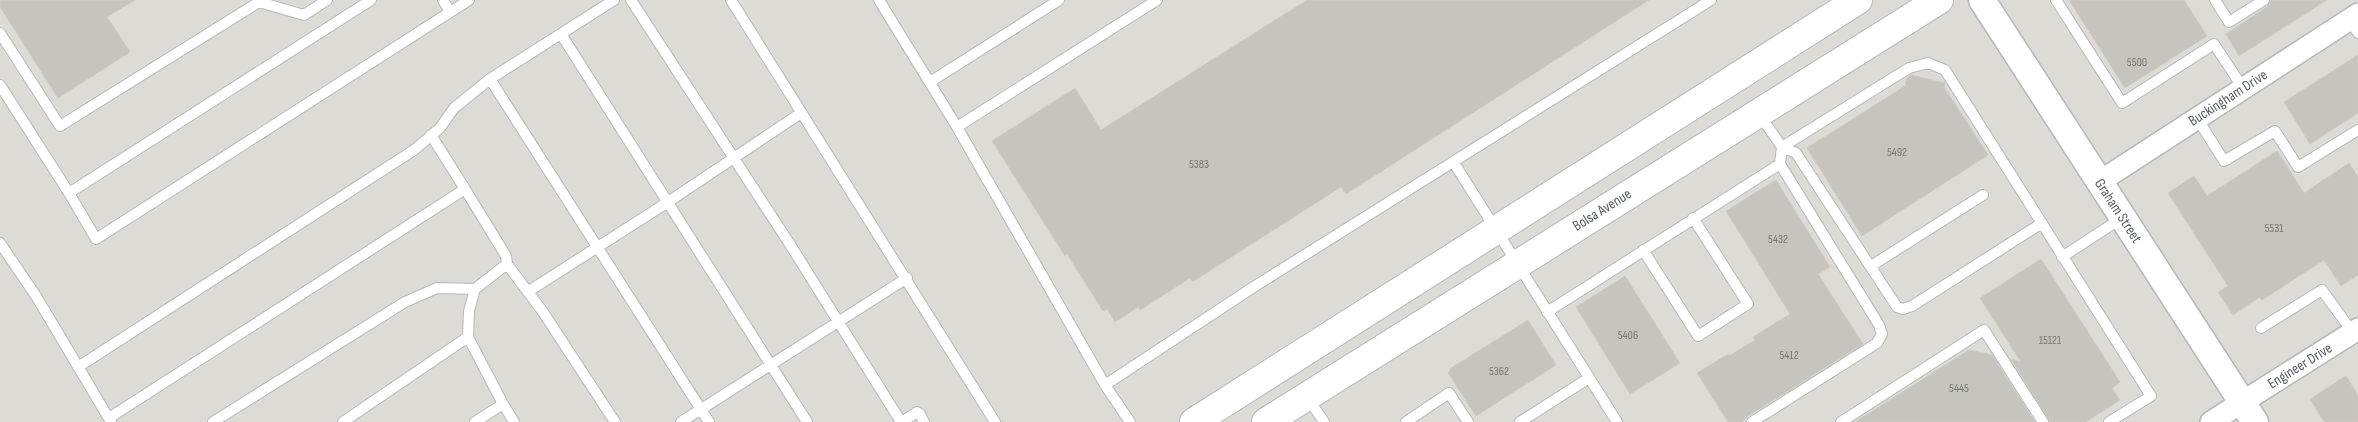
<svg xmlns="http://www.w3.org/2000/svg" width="2358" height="422" font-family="'Sofia Sans Condensed',sans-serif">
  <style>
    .industrial { fill: #dddbd5 }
    .building { fill: #c6c4be; stroke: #d0cbc0 }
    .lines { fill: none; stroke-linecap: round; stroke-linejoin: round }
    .service-casing { stroke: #b4b7bb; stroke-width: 12 }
    .minor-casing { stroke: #b4b7bb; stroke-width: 24 }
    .tertiary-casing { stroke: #b4b7bb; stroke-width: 29 }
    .secondary-casing { stroke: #b5b8bd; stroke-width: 30 }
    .service { stroke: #fff; stroke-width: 10 }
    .minor { stroke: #fff; stroke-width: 21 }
    .tertiary { stroke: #fff; stroke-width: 26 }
    .secondary { stroke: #fff; stroke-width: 28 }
    .labels { text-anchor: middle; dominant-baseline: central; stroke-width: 4.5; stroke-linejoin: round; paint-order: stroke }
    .number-label { font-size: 12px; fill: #747778 }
    .street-label { font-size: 15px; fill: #595d61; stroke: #fff }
  </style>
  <rect width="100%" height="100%" fill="#ece9e1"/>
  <path class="industrial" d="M0 0H2358V422H0Z"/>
  <path class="building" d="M0 0H135L107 17 130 52 58 98 0 7Z
    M1307 0H1649L1346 194 1341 187 1192 282 1190 278 1140 310 1138 307 1115 322 1107 309 1103 311 1067 254 1065 256 992 141 1075 88 1101 130Z
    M2069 0H2184L2207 36 2125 88Z
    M2271 0H2327L2239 56 2226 34 2268 6Z
    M2358 55V113L2310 144 2284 102Z
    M1910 75 1945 83 1944 87 1988 155 1862 236 1807 148 1905 86 1907 78Z
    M2277 151 2304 193 2349 163 2358 177V275L2341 286 2324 260 2262 300 2260 297 2233 315 2218 292 2228 286 2168 193 2194 176 2207 196Z
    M1776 180 1830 267 1818 274 1863 344 1748 416 1742 422H1728L1697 373 1728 354 1729 356 1755 340 1753 337 1790 314 1726 211Z
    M2041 259 2120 382 2112 388 2120 400 2086 422H2050L2011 359 2021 362 1980 298Z
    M1625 276 1680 363 1630 394 1576 307Z
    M1528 320 1556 365 1476 416 1448 373 1451 368Z
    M1969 350 1992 355 2035 422H1855Z
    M2346 376 2358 395V422H2324L2310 399Z"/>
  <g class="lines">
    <g class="service-casing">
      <path id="service" d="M371 0 69 193 96 239 469 0
        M443 0 450 12
        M614 0 490 79 709 422
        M631 0 791 246 901 422
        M731 0 995 422
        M879 0 957 127 1105 385 1130 422
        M2056 0 2122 103 2214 44 2243 88
        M2215 0 2229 22 2264 0
        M2349 20 2358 33
        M0 33 60 126 259 2 304 15 327 0
        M561 34 807 422
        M930 82 1059 0
        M0 85 69 193
        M2197 118 2224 161 2275 131 2298 167 2358 130
        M957 127 1157 0
        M431 135 465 189
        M1782 147 1909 68 1928 63 1945 70 2151 396 2109 422
        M1782 147 1796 153 1897 307 1903 309 1912 306 2042 223
        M1454 163 1617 422
        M0 243 36 296 111 422
        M1643 250 1698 336 1748 304 1693 218
        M2062 257 2122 218
        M507 264 543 312 615 422
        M1871 266 1983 195
        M529 291 668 202 801 113
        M1547 312 1780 164
        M2261 328 2322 290 2353 333
        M78 367 414 150 440 128 454 108 490 79
        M1105 385 1252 288 1711 0
        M1308 398 1324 422
        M503 404 514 422
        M109 418 465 189 506 256 507 264 475 289 469 311 468 337 503 404 475 422
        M213 422 405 302 437 288 475 289
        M343 422 468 337
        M681 422 907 278
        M902 422 917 412 920 414 924 422
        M1406 422 1449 393 1468 422
        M1520 422 1589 378
        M1752 422 1877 343 1882 334 1879 325 1780 164 1782 147 1759 114
        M1841 422 1984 330 2043 422"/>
    </g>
    <g class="minor-casing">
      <path id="minor" d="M2099 182 2358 14
        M2211 422 2358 329"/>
    </g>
    <g class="tertiary-casing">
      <path id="tertiary" d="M1982 0 2255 422"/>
    </g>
    <g class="secondary-casing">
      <path id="secondary" d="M1194 422 1858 0
        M1266 422 1939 0"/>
    </g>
    <use href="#service" class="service"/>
    <use href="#minor" class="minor"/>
    <use href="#tertiary" class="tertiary"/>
    <use href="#secondary" class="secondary"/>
  </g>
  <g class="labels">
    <g class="number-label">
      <text x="2137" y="62">5500</text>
      <text x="1897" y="152">5492</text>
      <text x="1199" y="164">5383</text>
      <text x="2274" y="228">5531</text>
      <text x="1778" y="239">5432</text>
      <text x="1628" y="335">5406</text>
      <text x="2050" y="340">15121</text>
      <text x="1789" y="355">5412</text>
      <text x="1499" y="371">5362</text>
      <text x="1959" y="388">5445</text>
    </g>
    <g class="street-label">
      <text transform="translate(2228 98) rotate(-33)">Buckingham Drive</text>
      <text transform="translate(1602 210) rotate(-32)">Bolsa Avenue</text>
      <text transform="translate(2118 211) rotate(57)">Graham Street</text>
      <text transform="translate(2300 366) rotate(-32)">Engineer Drive</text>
    </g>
  </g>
</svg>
